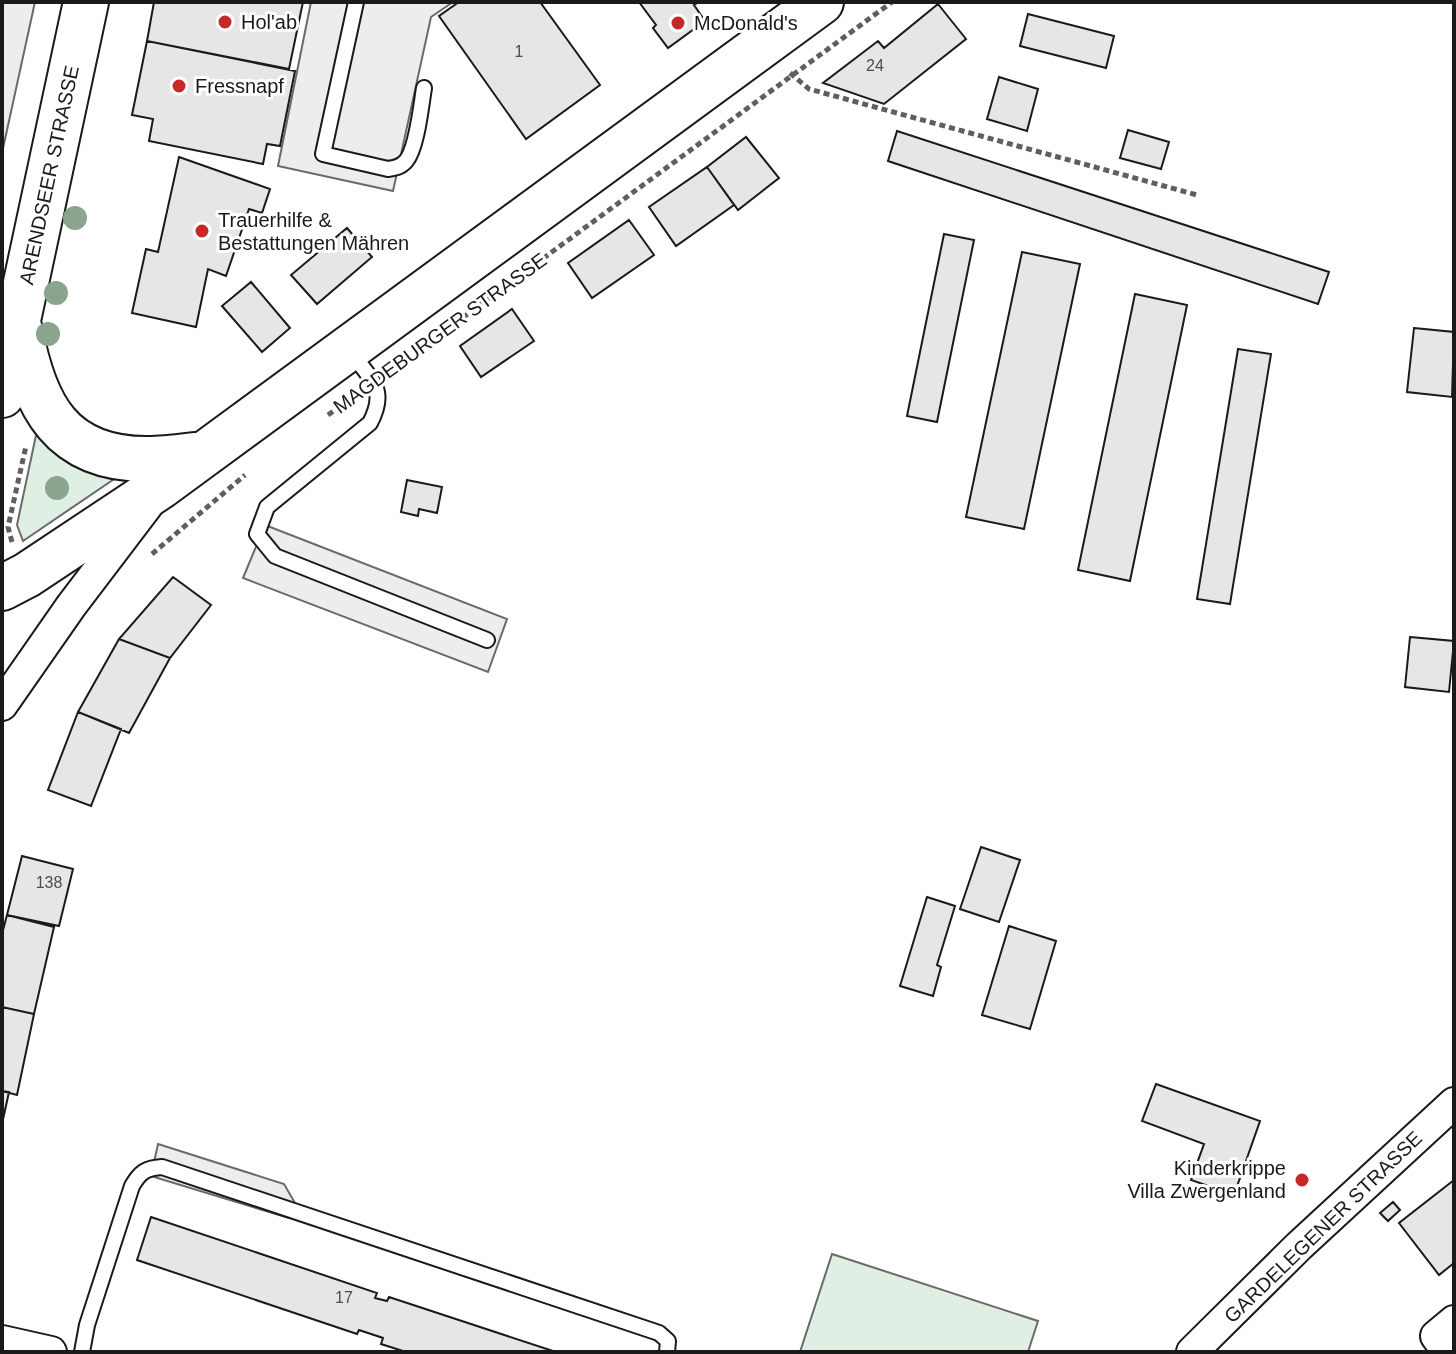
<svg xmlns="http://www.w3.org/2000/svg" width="1456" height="1354" font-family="Helvetica,sans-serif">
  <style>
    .green { fill: #e0efe3; stroke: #6a6a6a; stroke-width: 2 }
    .parking { fill: #ededed; stroke: #6a6a6a; stroke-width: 2 }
    .building { fill: #e6e6e6; stroke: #1a1a1a; stroke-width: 2 }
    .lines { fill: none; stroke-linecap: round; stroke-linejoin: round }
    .service-casing { stroke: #1a1a1a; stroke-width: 18 }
    .minor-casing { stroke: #1a1a1a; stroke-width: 34 }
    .primary-casing { stroke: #1a1a1a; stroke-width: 48 }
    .path { stroke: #5f5f5f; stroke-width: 5; stroke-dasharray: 6 4; stroke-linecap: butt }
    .service { stroke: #fff; stroke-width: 14 }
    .minor { stroke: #fff; stroke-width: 30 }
    .primary { stroke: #fff; stroke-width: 44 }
    .tree { fill: #8aa48f }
    .poi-dot { fill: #c62828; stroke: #fff; stroke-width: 3 }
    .labels { text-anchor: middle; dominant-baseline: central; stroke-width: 6; stroke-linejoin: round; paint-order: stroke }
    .number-label { font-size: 16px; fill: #4d4d4d }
    .poi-label { font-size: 20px; fill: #1a1a1a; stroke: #fff; text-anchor: start }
    .street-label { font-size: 20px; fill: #1a1a1a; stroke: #fff }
  </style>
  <rect width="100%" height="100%" fill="#fff"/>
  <path class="green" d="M39 421 123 473 23 541 17 525Z
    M832 1254 1038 1321 1028 1352H800Z"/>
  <path class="parking" d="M2 2H35L2 153Z
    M311 2H453L431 17 393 191 278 166Z
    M265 525 507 619 488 672 243 578Z
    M158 1144 284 1184 295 1203 289 1218 151 1176Z"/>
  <path class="building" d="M154 2H303L289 69 147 41Z
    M459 2H540L600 85 526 139 439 16Z
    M639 2H699L694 5 705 21 668 48 653 28 656 25Z
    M938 4 966 39 884 104 823 83 878 41 884 48Z
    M1028 14 1114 36 1106 68 1020 46Z
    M147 41 295 71 280 146 267 144 263 164 149 141 153 119 132 115Z
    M999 77 1038 89 1027 131 987 119Z
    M1128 130 1169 142 1161 169 1120 158Z
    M897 131 1329 272 1318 304 888 161Z
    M746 137 779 178 738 210 707 167Z
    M179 157 270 189 262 213 249 209 226 276 208 269 196 327 132 313 146 249 158 252Z
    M707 167 734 205 676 246 649 207Z
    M629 220 654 255 592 298 568 263Z
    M347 228 372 257 317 304 291 275Z
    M944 234 974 240 937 422 907 416Z
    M1022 252 1080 264 1024 529 966 517Z
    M251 282 290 328 262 352 222 306Z
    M1135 294 1187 305 1130 581 1078 570Z
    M512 309 534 341 481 377 460 346Z
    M1414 328 1454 332 1452 397 1407 392Z
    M1238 349 1271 354 1230 604 1197 599Z
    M407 480 442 487 437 513 419 509 418 516 401 512Z
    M173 577 211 605 170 658 119 639Z
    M1410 637 1454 641 1449 692 1405 687Z
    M119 639 170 658 129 733 78 712Z
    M78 712 121 729 91 806 48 790Z
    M981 847 1020 860 999 922 960 909Z
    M22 856 73 869 59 926 7 915Z
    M927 897 955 906 937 965 941 967 933 996 900 986Z
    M7 915 54 927 34 1014 2 1007V934Z
    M1009 926 1056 941 1030 1029 982 1015Z
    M2 1007 34 1014 17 1095 2 1091Z
    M1156 1084 1260 1121 1234 1195 1191 1180 1204 1144 1142 1121Z
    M2 1091 9 1092 2 1124Z
    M1454 1180V1263L1439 1275 1399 1223Z
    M1393 1202 1400 1210 1388 1221 1380 1213Z
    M151 1217 377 1293 375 1298 387 1301 389 1297 556 1352H406L381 1344 383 1338 359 1330 357 1334 137 1260Z"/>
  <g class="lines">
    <g class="service-casing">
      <path id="service" d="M356 2 323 154 388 169C395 168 401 167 406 161 417 148 421 106 424 88
        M351 352C371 380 388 389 370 423L267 507 257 534 275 556 487 640
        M82 1352 87 1325 132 1186C140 1172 146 1168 162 1167L659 1333 668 1341 667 1352"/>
    </g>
    <g class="minor-casing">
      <path id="minor" d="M2 705 71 606 147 506
        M2 1341 51 1352
        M1192 1352 1299 1246 1454 1103
        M1448 1352 1436 1336 1454 1321"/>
    </g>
    <g class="primary-casing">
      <path id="primary" d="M20 330C34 406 61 460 148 459 166 459 185 456 203 454
        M2 395 86 2
        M2 588 27 575 161 486 821 2"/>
    </g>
    <path class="path" d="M790 73 809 89 1197 195
      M390 371 892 2
      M328 415 356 395
      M12 542 8 527 26 446
      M152 554 245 475"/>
    <use href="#service" class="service"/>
    <use href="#minor" class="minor"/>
    <use href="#primary" class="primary"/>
  </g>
  <g class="tree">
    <circle cx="75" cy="218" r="12"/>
    <circle cx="56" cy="293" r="12"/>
    <circle cx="48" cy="334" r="12"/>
    <circle cx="57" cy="488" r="12"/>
  </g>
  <g class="poi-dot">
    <circle cx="225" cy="22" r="8"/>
    <circle cx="678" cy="23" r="8"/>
    <circle cx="179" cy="86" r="8"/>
    <circle cx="202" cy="231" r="8"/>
    <circle cx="1302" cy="1180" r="8"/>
  </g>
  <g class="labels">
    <g class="number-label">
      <text x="519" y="51">1</text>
      <text x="875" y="65">24</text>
      <text x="49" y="882">138</text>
      <text x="344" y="1297">17</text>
    </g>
    <g class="poi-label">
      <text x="241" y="22">Hol'ab</text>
      <text x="694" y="23">McDonald's</text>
      <text x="195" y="86">Fressnapf</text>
      <text x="218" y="220">Trauerhilfe &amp;<tspan x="218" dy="23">Bestattungen Mähren</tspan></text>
      <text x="1286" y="1168" text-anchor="end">Kinderkrippe<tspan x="1286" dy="23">Villa Zwergenland</tspan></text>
    </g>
    <g class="street-label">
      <text transform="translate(49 175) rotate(-78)">ARENDSEER STRASSE</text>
      <text transform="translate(440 333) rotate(-36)">MAGDEBURGER STRASSE</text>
      <text transform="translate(1323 1227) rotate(-44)">GARDELEGENER STRASSE</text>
    </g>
  </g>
  <rect width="1456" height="1354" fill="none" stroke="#1a1a1a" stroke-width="8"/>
</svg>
